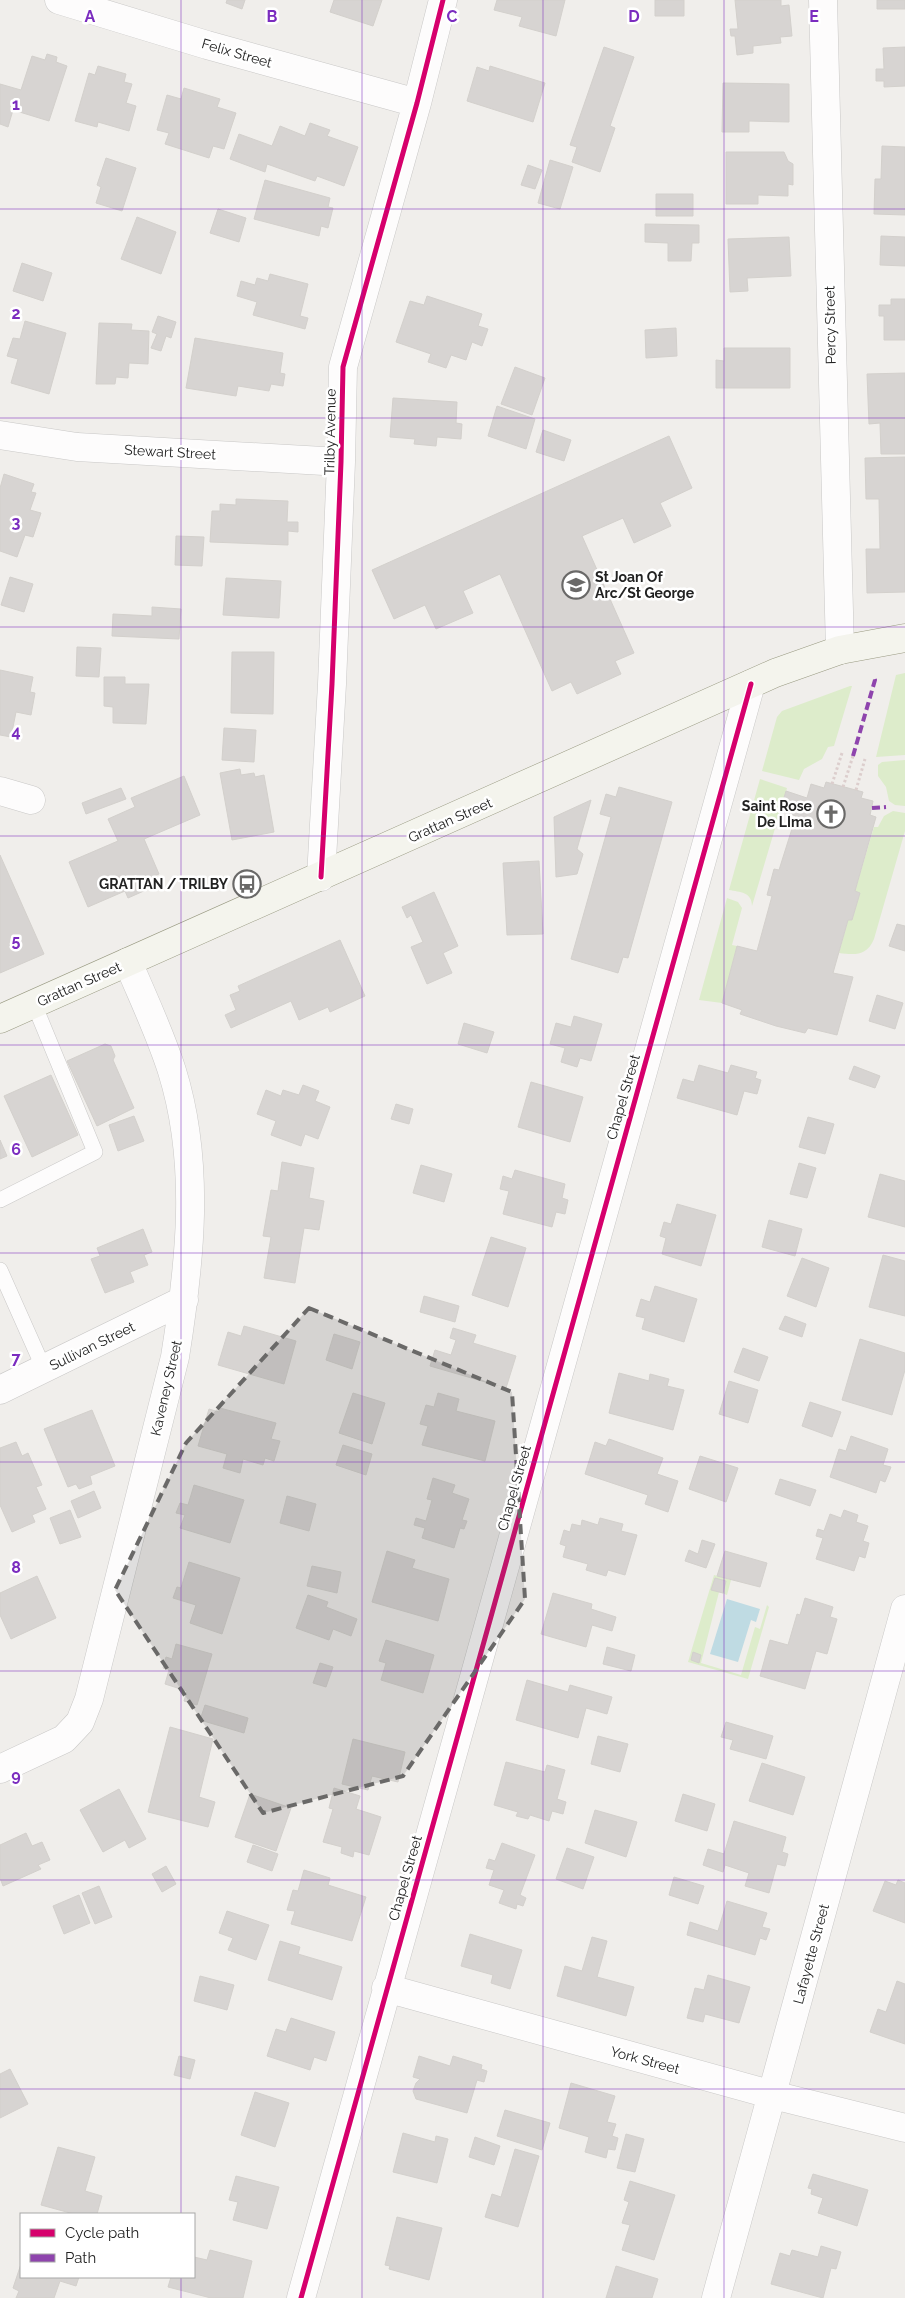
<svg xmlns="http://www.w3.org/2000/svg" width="905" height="2298" font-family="Raleway,sans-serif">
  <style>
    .grass { fill: #ddeccb }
    .water { fill: #bfdbe3 }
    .building { fill: #d7d4d2; stroke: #d3d0cc }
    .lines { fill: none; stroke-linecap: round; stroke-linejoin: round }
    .lane-casing { stroke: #c9c8c7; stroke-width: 16 }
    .street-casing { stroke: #c9c8c7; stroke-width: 29 }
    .secondary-casing { stroke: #999a82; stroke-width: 29 }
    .path { stroke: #dccecd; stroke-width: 3; stroke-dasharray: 2.5 2.5; stroke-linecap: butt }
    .lane { stroke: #fdfcfc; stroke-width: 15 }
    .street { stroke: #fdfcfc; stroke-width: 28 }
    .secondary { stroke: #f4f4ed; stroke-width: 28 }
    .quiet { stroke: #8e44ad; stroke-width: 4; stroke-dasharray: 8 4; stroke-linecap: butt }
    .cycleway-casing { stroke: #fff; stroke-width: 8 }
    .cycleway { stroke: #d6006c; stroke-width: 5 }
    .marked { fill: #6a6968; fill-opacity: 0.2; stroke: #6a6968; stroke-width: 4; stroke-dasharray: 10 6; stroke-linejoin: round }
    .grid { fill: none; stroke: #7b2cbf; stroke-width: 1; stroke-opacity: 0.55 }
    .labels { text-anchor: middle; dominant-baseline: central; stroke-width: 5; stroke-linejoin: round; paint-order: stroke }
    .street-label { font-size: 14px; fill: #222; stroke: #fff }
    .poi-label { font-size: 14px; font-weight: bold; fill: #222; stroke: #fff; text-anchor: end }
    .grid-label { font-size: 16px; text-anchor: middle; font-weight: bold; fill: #7b2cbf; stroke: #fff; stroke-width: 5; stroke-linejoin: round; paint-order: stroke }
  </style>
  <rect width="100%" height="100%" fill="#f0eeeb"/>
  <path class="grass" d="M905 673V755L876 757 896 675Z
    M850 686H852L834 746 828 747 822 759 804 769 799 780 762 771 777 717 782 711Z
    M905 760V806L895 805 889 801 886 787 878 776V765L882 762Z
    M760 779 787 788 752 906C752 892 740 892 729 890Z
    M893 811 905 813V831L874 939C867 956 855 955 839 953L848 920H852L860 893 855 891 874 827H878L884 816Z
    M727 898 738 902 742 908 732 945 737 946 722 1003 699 1000Z
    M714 1575 731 1580 727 1595 719 1592 701 1663 741 1675 755 1627 760 1629 767 1605 769 1607 748 1679 688 1662Z"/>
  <path class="water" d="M727 1599 760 1609 756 1622 751 1620 738 1662 710 1654Z"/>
  <path class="building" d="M227 0H245L242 9 226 3Z
    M334 0H382L373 26 330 12Z
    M497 0H565L556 36 519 26 522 17 494 10Z
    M655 0H684V16H655Z
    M735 0H781V6L789 5 792 36 780 37 781 43 753 46V53L737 55 735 36H731L730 29H738Z
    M877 0H905V9H877Z
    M604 47 634 57 610 126 615 128 600 172 572 162 577 147 570 145Z
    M905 47V86L884 87V81H876V69H884L883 48Z
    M47 54 57 57 56 62 67 66 49 121 13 110 8 127 0 124V84L21 90 32 56 45 60Z
    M98 66 126 74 124 82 132 84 126 103 136 106 129 131 98 122 97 127 75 121 89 73 95 75Z
    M490 66 545 83 533 122 467 101 477 67 489 71Z
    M723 83 789 84V122L749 121V132H722Z
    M184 88 220 99 217 107 236 113 224 149 213 146 209 158 165 144 169 133 157 130 167 95 181 99Z
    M310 123 330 130 327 136 358 147 344 186 317 176 315 181 267 164 265 172 230 159 239 134 272 146 280 126 305 136Z
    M882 146 905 147V215L874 214 875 179H881Z
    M726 152H784L788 161 793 164V185L788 184V196L758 195V204H726Z
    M106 158 136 168 122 211 96 203 101 187 97 185Z
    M550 160 573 167 560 209 538 203Z
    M528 165 542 170 535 189 521 185Z
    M265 180 330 198 328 207 333 208 328 228 321 226 319 236 254 219Z
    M656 194H693V216H656Z
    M218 209 246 218 239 242 210 233Z
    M137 217 176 232 161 274 121 259Z
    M645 224 699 225V243H692L691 261H668V243L645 242Z
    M881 236 905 237V266L880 265Z
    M789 237 791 276 747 278 748 291 730 292 728 239Z
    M22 263 52 273 43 301 13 291Z
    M270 274 308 284 300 316 308 318 305 329 253 315 257 302 237 296 241 281 255 285 257 278 268 281Z
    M427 296 482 314 478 326 488 329 482 346 472 342 466 360 451 355 446 368 428 362 431 354 396 342 410 301 424 305Z
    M891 299H905V340H884V316H879V305H891Z
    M158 316 176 322 171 338 166 336 161 351 151 348 157 334 152 332Z
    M25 321 66 333 49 394 11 383 18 359 7 356 13 338 20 339Z
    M99 323 132 324 131 330 149 331 148 364 129 363 128 378 116 377 115 384H96Z
    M676 328 677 356 646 358 645 330Z
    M195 338 283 353 280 373 285 374 283 386 271 384 269 391 238 386 236 396 186 388Z
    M724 348H790V388H716V360L724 361Z
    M515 367 545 378 532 415 501 404Z
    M905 373V454H881L880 423 869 424 867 374Z
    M393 398 457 402 456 423 462 424 461 439 437 437 436 446 414 444 415 439 390 437Z
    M497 406 535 419 526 449 488 436Z
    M543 430 571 440 564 461 536 452Z
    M669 436 692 488 660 503 671 526 634 543 623 518 582 536 634 653 615 661 621 674 577 694 571 682 552 691 500 574 463 591 473 613 436 629 425 605 394 619 372 570Z
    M905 457V592L867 593 866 549H880L879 499H866L865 458Z
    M4 474 34 484 31 492 36 493 30 510 41 513 33 537 25 535 17 557 0 551V488Z
    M236 499 288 501 287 522H298V532L288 531V545L210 542 212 511H220V504L236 505Z
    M176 536 204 537 202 566 175 565Z
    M10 577 33 584 24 612 1 605Z
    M226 578 281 581 279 618 223 615Z
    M152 607 181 609 179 639 112 636 113 614 152 616Z
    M77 647 101 648 99 677 76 676Z
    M232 652H274L273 714 231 713Z
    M0 670 33 677 30 692 35 693 31 715 16 712 11 737 0 735Z
    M104 677H125V684H149L146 724 113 723V707L104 706Z
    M224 728 256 730 254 762 222 760Z
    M240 769 241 775 254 773 255 777 264 775 274 832 232 840 220 773Z
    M184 776 200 815 144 839 159 874 142 881 146 890 128 898 125 891 88 907 69 862 118 841 108 819 135 807 131 798Z
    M826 782 863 792 861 798 873 801 870 815 876 817 855 891 860 893 852 920H848L833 973 853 977 837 1035 808 1028 805 1033 776 1026 740 1014 742 1010 722 1003 737 946 757 951 772 896 767 895 774 869 779 870 796 816 780 811 786 791 807 798 811 784 824 788Z
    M619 787 672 802 628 958 623 957 618 973 571 959 611 817 600 814 606 794 616 797Z
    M121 788 126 799 86 814 82 803Z
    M591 800 577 849 583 854 577 874 556 877 554 817Z
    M0 855 44 954 0 973Z
    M539 861 543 934 507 935 503 863Z
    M434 892 458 946 443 953 452 973 427 984 411 947 423 942 411 915 407 918 402 907Z
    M897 924 905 926V951L889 946Z
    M340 940 365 996 330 1012 328 1007 299 1020 291 1001 231 1028 225 1015 236 1010 230 995 240 991 238 986Z
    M877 995 903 1003 895 1029 869 1021Z
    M574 1016 602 1024 591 1061 580 1058 577 1067 561 1062 565 1048 550 1044 556 1023 571 1027Z
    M464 1023 494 1032 487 1053 458 1044Z
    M105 1044 111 1046 115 1056 113 1060 134 1108 97 1126 67 1061Z
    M699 1065 728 1073 731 1065 757 1072 755 1078 761 1080 757 1094 744 1091 737 1115 677 1098 683 1079 694 1082Z
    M854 1066 880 1076 875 1088 849 1079Z
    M51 1075 78 1135 32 1157 4 1096Z
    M531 1082 583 1097 570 1142 518 1127Z
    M303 1085 319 1091 315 1101 330 1107 318 1139 305 1134 301 1146 271 1135 276 1121 257 1114 266 1090 281 1096 283 1090 299 1095Z
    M396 1104 413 1109 409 1124 391 1119Z
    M134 1116 144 1141 118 1151 109 1125Z
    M808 1117 834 1124 825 1154 799 1147Z
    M0 1140 7 1156 0 1159Z
    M282 1162 314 1168 309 1198 324 1201 319 1230 304 1228 295 1283 264 1278 271 1237 263 1236 271 1190 278 1191Z
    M799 1163 816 1168 807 1198 790 1194Z
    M421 1165 452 1174 444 1202 413 1193Z
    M515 1170 565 1184 562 1198 568 1200 565 1214 556 1212 552 1227 503 1214 509 1191 500 1189 503 1176 512 1179Z
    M880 1174 905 1181V1227L868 1217Z
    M677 1204 716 1215 701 1266 662 1254 666 1238 660 1236 664 1222 671 1224Z
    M769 1220 802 1229 795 1256 762 1247Z
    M143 1229 152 1252 144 1255 148 1265 130 1272 134 1282 105 1293 91 1259 100 1256 97 1248Z
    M491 1237 526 1248 508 1307 472 1295Z
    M883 1255 905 1261V1316L869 1307Z
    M802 1258 829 1268 816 1307 787 1296Z
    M655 1286 697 1299 684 1342 642 1329 645 1318 636 1316 641 1299 650 1302Z
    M424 1296 459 1306 455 1322 420 1312Z
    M785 1316 806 1324 802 1337 779 1329Z
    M244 1326 296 1341 284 1384 218 1365 228 1332 241 1336Z
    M453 1328 476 1335 473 1343 516 1356 506 1388 430 1366 435 1350 451 1355 456 1340 450 1338Z
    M334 1334 360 1342 352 1369 326 1360Z
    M860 1339 905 1353V1370L892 1415 842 1400Z
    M743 1348 768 1357 759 1381 734 1372Z
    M619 1373 649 1381 650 1374 669 1379 667 1386 684 1390 673 1430 609 1413Z
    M729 1381 758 1390 748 1423 719 1414Z
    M353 1393 385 1403 372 1444 339 1433Z
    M438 1393 459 1399 456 1411 495 1421 485 1461 422 1445 428 1426 420 1424 426 1405 434 1407Z
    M810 1402 841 1412 832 1437 802 1426Z
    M220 1408 276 1423 271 1439 280 1441 274 1461 265 1458 263 1465 243 1459 240 1473 223 1468 227 1454 198 1446 209 1409 219 1412Z
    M92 1410 115 1466 90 1476 92 1484 79 1489 76 1484 68 1487 44 1429Z
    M851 1436 888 1449 883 1465 891 1467 885 1482 880 1480 876 1493 830 1477 839 1449 846 1451Z
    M609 1439 663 1458 657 1474 678 1481 668 1512 645 1504 648 1495 585 1474 595 1442 606 1446Z
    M16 1442 22 1456 28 1453 42 1485 36 1487 46 1509 32 1515 35 1522 12 1532 0 1505V1448Z
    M343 1445 372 1454 366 1475 336 1465Z
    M700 1456 738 1468 726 1502 689 1489Z
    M433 1478 455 1485 452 1493 469 1499 462 1520 467 1521 464 1529 460 1528 454 1548 422 1538 425 1528 414 1525 416 1518 426 1521 432 1500 427 1499Z
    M780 1479 816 1490 810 1506 775 1494Z
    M194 1485 244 1500 230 1543 180 1528 185 1515 176 1513 180 1503 188 1505Z
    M94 1491 101 1508 78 1518 71 1501Z
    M287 1496 316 1504 309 1531 280 1523Z
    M70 1510 81 1537 60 1544 50 1518Z
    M844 1510 858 1515 856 1522 868 1526 863 1541 869 1543 865 1558 859 1556 854 1571 816 1559 823 1538 816 1536 818 1529 824 1531 830 1514 841 1518Z
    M600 1518 623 1524 621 1531 637 1535 625 1575 608 1570 606 1576 586 1570 588 1564 563 1557 566 1546 560 1544 564 1530 570 1532 572 1524 581 1526 582 1520 598 1525Z
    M702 1540 715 1544 706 1568 685 1561 689 1550 698 1554Z
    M387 1551 415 1560 412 1568 449 1579 438 1621 372 1602Z
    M725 1551 767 1563 760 1587 717 1576Z
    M189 1562 240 1578 222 1634 190 1623 196 1605 173 1598 177 1587 181 1588Z
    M312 1566 341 1572 337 1593 307 1586Z
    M37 1576 56 1618 11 1639 0 1615V1593Z
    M715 1578 726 1581 723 1593 711 1590Z
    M553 1593 592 1604 591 1609 616 1617 612 1631 592 1625 586 1647 541 1634Z
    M308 1595 328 1602 326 1607 357 1619 351 1636 333 1629 329 1640 296 1628Z
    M805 1598 833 1607 830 1617 837 1619 827 1654 816 1651 805 1689 760 1676 770 1640 788 1645 797 1614 800 1615Z
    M386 1640 434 1655 423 1693 381 1680 386 1663 379 1661Z
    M176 1644 212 1654 197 1705 184 1701 187 1691 165 1684 169 1670 163 1668 166 1657 172 1659Z
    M607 1647 635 1655 631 1671 603 1664Z
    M693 1652 701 1655 699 1663 691 1660Z
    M320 1663 333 1667 326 1687 313 1683Z
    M527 1680 568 1692 570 1685 612 1697 607 1714 586 1708 578 1738 516 1720Z
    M205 1705 248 1718 244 1733 200 1720Z
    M726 1722 773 1736 766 1759 730 1749 733 1740 721 1737Z
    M170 1727 213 1739 199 1797 215 1802 208 1827 148 1812Z
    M598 1736 628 1744 620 1772 591 1764Z
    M353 1739 405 1752 398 1782 372 1776 368 1790 342 1784Z
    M506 1762 545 1772 547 1765 565 1770 557 1799 566 1802 563 1814 552 1811 549 1821 530 1815 528 1819 516 1816 518 1812 494 1805Z
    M762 1763 805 1777 793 1815 749 1801Z
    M334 1788 360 1796 356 1809 381 1817 369 1855 354 1851 353 1857 341 1853 342 1847 323 1842 333 1809 329 1808Z
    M119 1789 146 1839 129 1848 125 1840 103 1852 80 1810Z
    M250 1794 291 1808 276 1851 235 1837Z
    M683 1794 715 1804 707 1831 675 1821Z
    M595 1810 637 1822 626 1857 585 1843Z
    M734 1821 786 1837 782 1852 788 1854 785 1866 777 1864 769 1893 745 1886 749 1873 725 1865 723 1872 703 1865 708 1849 724 1854Z
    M26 1833 32 1846 42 1842 50 1860 38 1865 41 1869 3 1886 0 1878V1845Z
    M502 1843 535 1855 520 1895 526 1898 523 1906 517 1904 516 1909 499 1903 504 1890 489 1885 494 1870 486 1868 489 1859 495 1861Z
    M253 1845 278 1854 272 1871 247 1862Z
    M567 1848 594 1857 583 1889 556 1879Z
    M166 1866 176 1884 162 1892 152 1874Z
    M304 1870 330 1878 328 1885 366 1897 352 1941 291 1924 295 1911 287 1910 293 1890 298 1891Z
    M674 1877 704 1886 698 1904 669 1895Z
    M898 1880 905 1883V1923L873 1911 885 1881 896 1885Z
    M99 1886 112 1917 95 1924 82 1893Z
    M79 1895 90 1923 64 1934 53 1906Z
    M727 1901 767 1913 762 1927 770 1929 766 1940 760 1938 755 1955 687 1935 690 1922 718 1931Z
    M227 1911 269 1925 256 1960 228 1950 233 1938 219 1933Z
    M470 1934 522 1950 510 1989 491 1983 493 1975 461 1966Z
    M592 1937 607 1941 597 1977 634 1987 626 2016 557 1996 565 1966 582 1971Z
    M280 1941 300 1947 298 1954 342 1967 332 2000 268 1980Z
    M708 1975 750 1987 739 2023 705 2014 703 2022 687 2018 695 1988 704 1990Z
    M200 1976 234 1985 227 2010 194 2001Z
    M897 1981 905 1984V2044L870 2032 878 2009 886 2012Z
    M291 2018 335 2032 326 2061 314 2057 310 2070 267 2056 276 2029 286 2032Z
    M179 2056 195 2060 190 2079 174 2075Z
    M419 2056 450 2066 453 2056 482 2065 481 2069 487 2071 484 2082 477 2080 467 2113 416 2099 413 2091 416 2083 420 2079 413 2077Z
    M10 2069 28 2104 0 2118V2074Z
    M571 2083 615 2096 607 2122 616 2124 612 2136 618 2138 615 2150 608 2149 606 2158 585 2152 589 2137 559 2128Z
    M255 2092 289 2103 275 2147 241 2135Z
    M505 2110 550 2123 542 2150 497 2136Z
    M403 2133 435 2142 436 2136 448 2139 437 2183 393 2172Z
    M626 2134 644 2139 635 2172 617 2168Z
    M475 2137 500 2146 494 2165 469 2157Z
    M58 2147 95 2157 85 2191 102 2196 97 2214H74L41 2205Z
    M515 2149 539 2156 518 2227 485 2217 492 2194 501 2197Z
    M813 2174 868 2190 857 2226 818 2213 823 2198 811 2194 812 2189 808 2188Z
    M236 2176 279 2187 267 2229 233 2220 238 2202 229 2200Z
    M630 2181 675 2195 654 2260 622 2250 630 2225 622 2223 629 2202 624 2200Z
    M397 2217 442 2228 429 2280 389 2269 390 2266 385 2265Z
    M821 2246 841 2252 836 2269 831 2268 823 2298 771 2284 780 2253 790 2256 792 2250 818 2257Z
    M210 2250 252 2261 243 2298H211L168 2287 171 2277H194V2257L207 2260Z
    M21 2264V2277H79L76 2286 60 2281 54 2298H16L19 2291 13 2288Z
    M616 2266 658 2279 652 2298H606Z"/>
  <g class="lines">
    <g class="lane-casing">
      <path id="lane" d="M0 1200 95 1152 34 1004
        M0 1270 44 1369"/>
    </g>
    <g class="street-casing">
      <path id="street" d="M59 0 207 45 417 103
        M823 0 840 650
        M0 435 77 447 341 462
        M0 791 31 800
        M321 877 332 684 341 462 343 367 417 103 443 0
        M0 1390 184 1300
        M0 1769 64 1739 80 1722 89 1699 175 1357C190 1263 201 1164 172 1071 160 1033 143 998 128 962
        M386 1988 773 2095 905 2128
        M301 2298 751 684
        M716 2298 905 1609"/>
    </g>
    <g class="secondary-casing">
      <path id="secondary" d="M0 1019 775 673 840 650 905 638"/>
    </g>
    <path class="path" d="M832 784 842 753
      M843 787 853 756
      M856 790 865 759"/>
    <use href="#lane" class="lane"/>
    <use href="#street" class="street"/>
    <use href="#secondary" class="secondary"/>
    <path class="quiet" d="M853 756 875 680 874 677
      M872 808 886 807"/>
    <g class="cycleway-casing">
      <path id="cycleway" d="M321 877 332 684 341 462 343 367 417 103 443 0
        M301 2298 751 684"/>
    </g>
    <use href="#cycleway" class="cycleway"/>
  </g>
  <path class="marked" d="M309 1308 512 1392 525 1599 403 1776 263 1813 115 1590 186 1443Z"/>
  <path class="grid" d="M181 0V2214M362 0V2298M543 0V2298M724 0V2298M0 209H905M0 418H905M0 627H905M0 836H905M0 1045H905M0 1253H905M0 1462H905M0 1671H905M0 1880H905M0 2089H905M181 2277V2298"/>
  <defs>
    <g id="school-ring" transform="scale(1.4375)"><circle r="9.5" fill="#fff" stroke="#6a6968" stroke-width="1.5"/><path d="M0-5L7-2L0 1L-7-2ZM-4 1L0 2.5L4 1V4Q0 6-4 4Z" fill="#6a6968"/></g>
    <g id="church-ring" transform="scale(1.4375)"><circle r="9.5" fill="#fff" stroke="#6a6968" stroke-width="1.5"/><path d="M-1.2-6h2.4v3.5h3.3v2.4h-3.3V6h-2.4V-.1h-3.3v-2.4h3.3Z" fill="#6a6968"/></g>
    <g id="bus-ring" transform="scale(1.4375)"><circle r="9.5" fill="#fff" stroke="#6a6968" stroke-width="1.5"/><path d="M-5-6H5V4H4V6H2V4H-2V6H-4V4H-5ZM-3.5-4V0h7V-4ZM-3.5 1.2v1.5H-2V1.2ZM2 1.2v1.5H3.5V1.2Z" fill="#6a6968"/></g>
  </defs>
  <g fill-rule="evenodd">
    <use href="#school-ring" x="576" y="585"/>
    <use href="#church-ring" x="831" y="814"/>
    <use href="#bus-ring" x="247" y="884"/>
  </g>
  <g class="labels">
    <g class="street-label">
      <text transform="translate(237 53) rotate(16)">Felix Street</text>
      <text transform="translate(830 325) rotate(-91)">Percy Street</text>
      <text transform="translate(330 432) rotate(-89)">Trilby Avenue</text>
      <text transform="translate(170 452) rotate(3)">Stewart Street</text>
      <text transform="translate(450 820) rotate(-24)">Grattan Street</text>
      <text transform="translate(79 984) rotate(-24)">Grattan Street</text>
      <text transform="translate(623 1097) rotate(-74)">Chapel Street</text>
      <text transform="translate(92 1346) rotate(-26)">Sullivan Street</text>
      <text transform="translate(166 1388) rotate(-77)">Kaveney Street</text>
      <text transform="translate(514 1488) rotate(-74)">Chapel Street</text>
      <text transform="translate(405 1878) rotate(-74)">Chapel Street</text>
      <text transform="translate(811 1954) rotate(-75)">Lafayette Street</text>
      <text transform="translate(645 2060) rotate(15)">York Street</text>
    </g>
    <g class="poi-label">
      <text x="595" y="577" text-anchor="start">St Joan Of<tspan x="595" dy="16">Arc/St George</tspan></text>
      <text x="812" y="806">Saint Rose<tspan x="812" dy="16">De LIma</tspan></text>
      <text x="228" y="884">GRATTAN / TRILBY</text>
    </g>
  </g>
  <g class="grid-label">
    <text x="90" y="22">A</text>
    <text x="272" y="22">B</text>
    <text x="452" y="22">C</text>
    <text x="634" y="22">D</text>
    <text x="814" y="22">E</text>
    <text x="16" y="110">1</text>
    <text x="16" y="319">2</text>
    <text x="16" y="528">3</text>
    <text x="16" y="737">4</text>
    <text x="16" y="946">5</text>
    <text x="16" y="1155">6</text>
    <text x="16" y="1364">7</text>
    <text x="16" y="1573">8</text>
    <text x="16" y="1781">9</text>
  </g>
  <rect x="20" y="2213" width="175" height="65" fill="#ffffff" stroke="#a7a7a7"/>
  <rect x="30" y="2229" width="25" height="8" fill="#d6006c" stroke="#a7a7a7"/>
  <text x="65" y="2238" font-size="15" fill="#222222">Cycle path</text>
  <rect x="30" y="2254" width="25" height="8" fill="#8e44ad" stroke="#a7a7a7"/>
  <text x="65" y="2263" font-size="15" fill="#222222">Path</text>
</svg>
